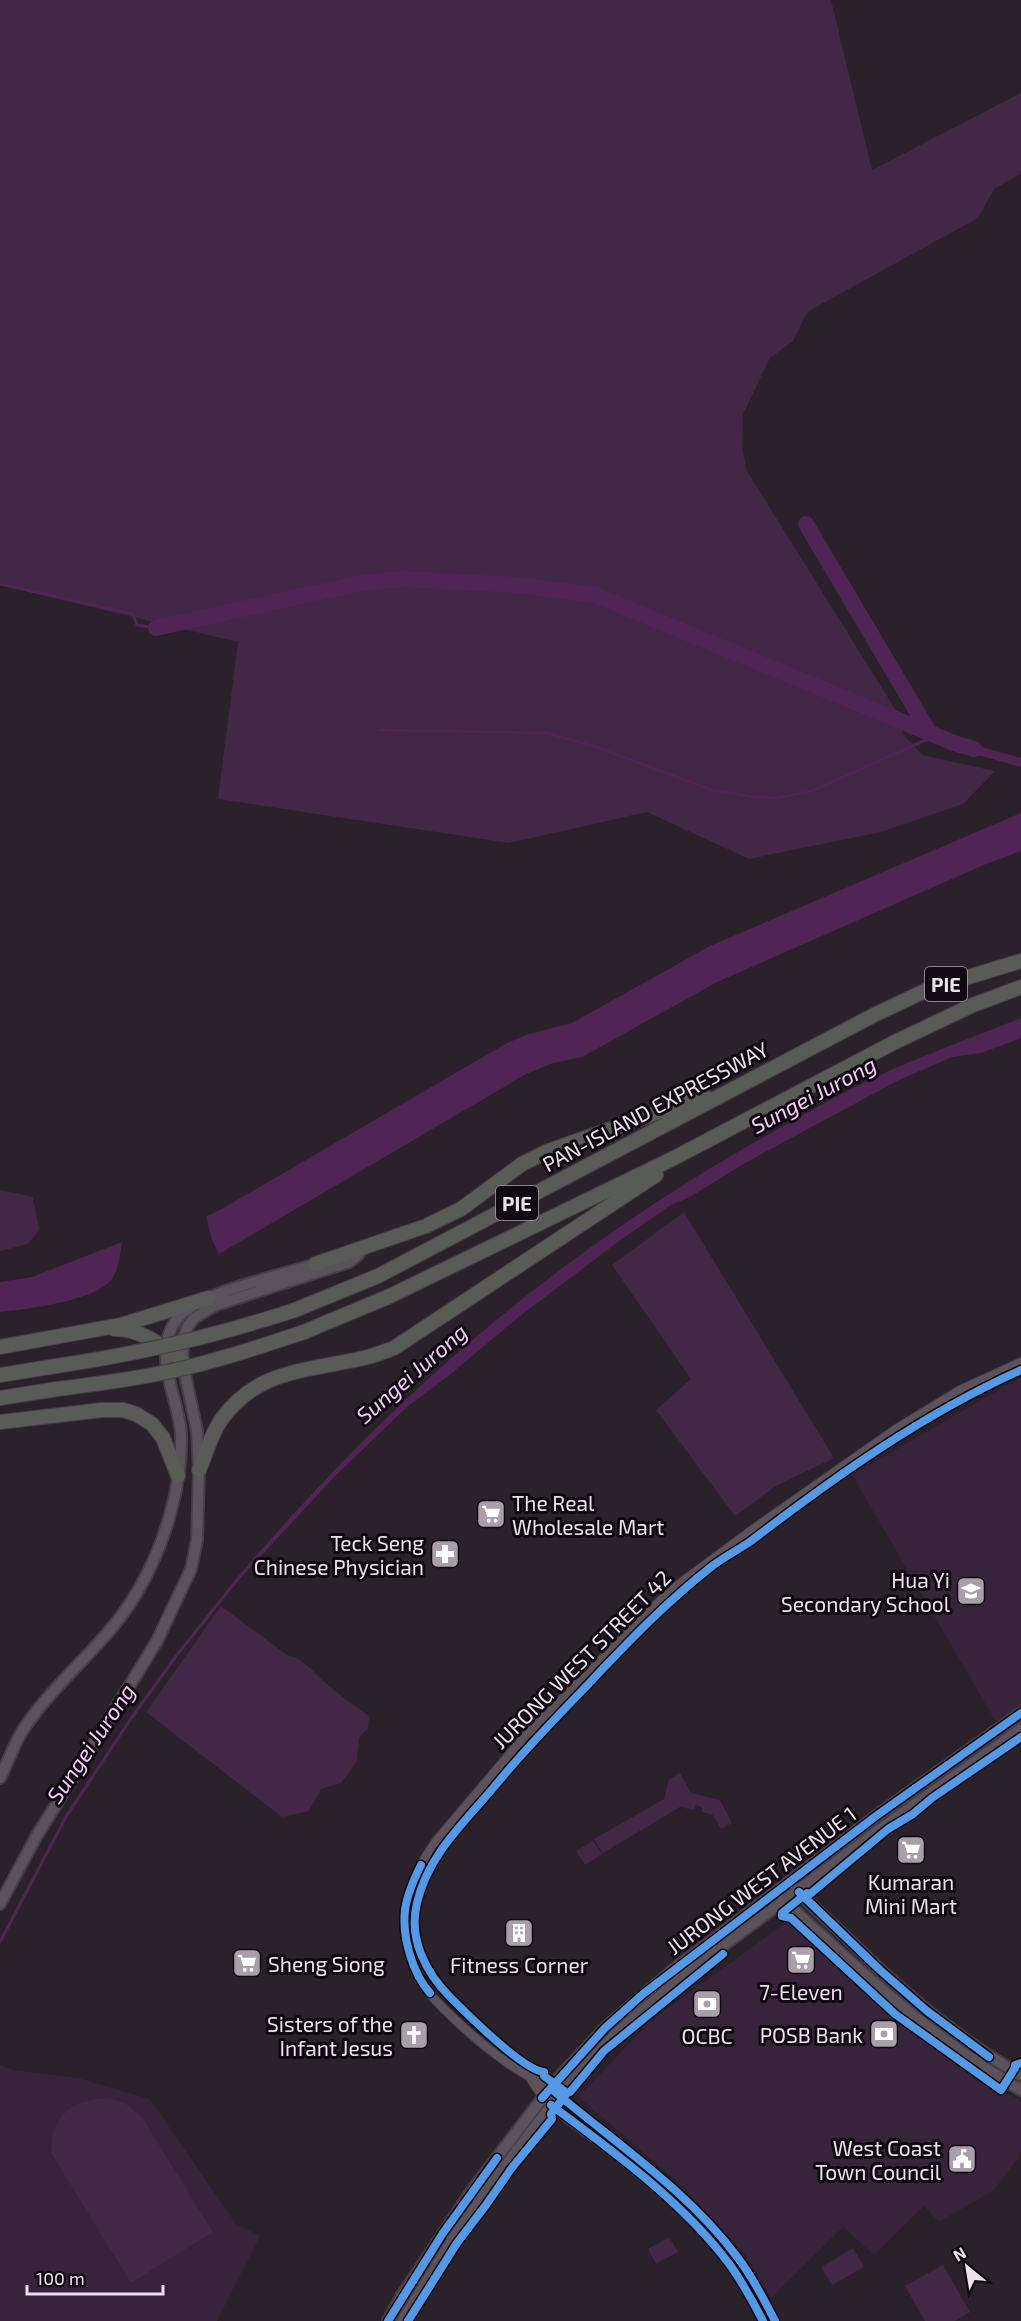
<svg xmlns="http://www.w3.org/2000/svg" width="1021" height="2321" font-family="'Exo 2',sans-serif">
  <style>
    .built { fill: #37233a }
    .green { fill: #422746 }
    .water { fill: #502556 }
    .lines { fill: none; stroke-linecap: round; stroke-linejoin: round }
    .stream { stroke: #502556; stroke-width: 3 }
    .river { stroke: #502556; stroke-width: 16 }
    .street-casing { stroke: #463e47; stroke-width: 10 }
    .secondary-casing { stroke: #463e47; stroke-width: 14 }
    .highway-casing { stroke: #463e47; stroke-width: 16 }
    .street { stroke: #5b525c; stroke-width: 8 }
    .secondary { stroke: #5b525c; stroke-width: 10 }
    .highway { stroke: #585b56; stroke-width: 14 }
    .highway-bridge-casing { stroke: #463e47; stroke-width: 16; stroke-linecap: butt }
    .highway-bridge { stroke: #585b56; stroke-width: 14 }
    .cycleway-casing { stroke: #110912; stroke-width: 11 }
    .cycleway { stroke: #5399e6; stroke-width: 8 }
    .labels { text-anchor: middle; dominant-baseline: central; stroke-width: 6; stroke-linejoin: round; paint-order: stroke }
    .shield { fill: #110912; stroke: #aba0ad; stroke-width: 1.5 }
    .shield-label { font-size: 20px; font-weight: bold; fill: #ede1ef }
    .street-label { font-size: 21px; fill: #ede1ef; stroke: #110912 }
    .poi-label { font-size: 21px; fill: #ede1ef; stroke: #110912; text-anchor: end }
    .water-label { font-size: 22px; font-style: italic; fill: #f6cbfb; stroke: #110912 }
  </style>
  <rect width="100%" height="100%" fill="#2a212b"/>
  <path class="built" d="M1021 1377V1708L996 1722 852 1475Z
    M792 1918 880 2003 980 2080 1021 2100V2154L993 2191 939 2222 924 2206 874 2255 843 2227 771 2298 748 2258 698 2203 668 2173 578 2097 652 2020Z
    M0 2065 13 2070 78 2078 150 2099 236 2224 260 2236 217 2321H0Z"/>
  <path class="green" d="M0 0H831L872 170 1021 93V174L994 189 978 218 807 312 793 341 770 358 743 414 742 446 747 471 895 709 903 734 922 755 995 771 963 804 881 832 749 859 647 812 509 843 218 799 238 642 0 585Z
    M0 1190 33 1197 39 1230 28 1244 0 1251Z
    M684 1212 834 1458 776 1486 735 1516 656 1410 691 1379 612 1265Z
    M221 1606 287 1655C306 1659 314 1674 328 1685 341 1696 355 1706 369 1716L368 1728 359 1738 357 1761 341 1783 321 1789 309 1811 282 1817 146 1712Z
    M680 1773 691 1793 720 1800 732 1823 721 1829 713 1815 702 1812V1807L696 1805 694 1810 680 1807 603 1853 594 1839 664 1799 669 1779Z
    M593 1841 602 1854 585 1865 576 1851Z
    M110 2098 128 2105 142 2117 213 2232 131 2283 51 2153C51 2114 73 2099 110 2098Z
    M669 2237 678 2252 656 2264 648 2249Z
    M853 2248 864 2267 832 2285 821 2267Z
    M943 2265 970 2312 955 2321H925L905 2286Z"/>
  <path class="water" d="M954 739 1021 758V767L953 748Z
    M1021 813V851L986 864 717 982 582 1057 553 1063 526 1074 219 1254C212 1241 208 1230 207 1216L220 1210 507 1043 529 1034 572 1023 710 946Z
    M1021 1018V1038L981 1053 952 1057 897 1081 745 1163 690 1197 671 1205 619 1241 520 1316 447 1377 408 1406 334 1477 235 1584 233 1582C297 1508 365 1435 438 1370 537 1281 647 1203 762 1138 805 1114 848 1089 893 1069 935 1051 978 1035 1021 1018Z
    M122 1242C120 1255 119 1268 112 1279 96 1301 27 1309 0 1312V1282L32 1277Z"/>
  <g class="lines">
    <path class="stream" d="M0 584 133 614 137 625 156 628
      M379 730 547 733 596 747 712 790 753 797 777 798 812 791 937 735
      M0 1942 67 1815 132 1717 177 1655 237 1580"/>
    <path class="river" d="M806 524 929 732
      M156 628 361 583 402 579 518 585 595 595 954 743 974 749"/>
    <g class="street-casing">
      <path id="street" d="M532 2081C551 2113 589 2133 618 2156 658 2189 700 2224 730 2265 743 2283 753 2302 763 2321
        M775 2321C764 2299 753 2277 738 2258 686 2190 615 2143 551 2088 522 2075 495 2055 472 2035 456 2021 439 2006 426 1989 419 1980 415 1968 411 1956 398 1912 410 1878 436 1841L525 1736 671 1590 759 1525 896 1429 960 1390 1021 1362"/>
    </g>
    <g class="secondary-casing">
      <path id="secondary" d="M0 1778C7 1764 13 1747 21 1733 45 1695 81 1664 110 1630 137 1599 158 1557 169 1518 177 1491 182 1461 181 1433 178 1396 151 1353 177 1319 198 1292 281 1276 315 1264
        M794 1887C809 1904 827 1919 844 1935 898 1988 955 2038 1021 2075
        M782 1896C796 1914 815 1929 831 1944 890 1999 951 2049 1021 2090
        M0 1904 36 1837 157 1641 191 1569 197 1540 199 1470 197 1431 182 1360 184 1336 188 1326 194 1318 216 1305 349 1262 358 1255 361 1249
        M388 2321 401 2297 473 2189 554 2083 605 2028 673 1970 876 1816 1021 1713
        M402 2321 453 2238 483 2195 559 2095 615 2034 685 1974 883 1827 1021 1729"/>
    </g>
    <g class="highway-casing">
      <path id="highway" d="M315 1264 426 1226 461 1209 522 1164 548 1151 705 1096
        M295 1310 378 1276 874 1015 929 989 1021 961
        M114 1329C140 1328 162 1346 182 1360
        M304 1332 390 1296 674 1158 895 1042 973 1005 1021 987
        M0 1347 121 1325 209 1298
        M0 1375 56 1366
        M0 1398 57 1389
        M0 1422 102 1410H123L136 1414 152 1424 163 1438 178 1476
        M199 1470C206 1454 211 1434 221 1420 256 1370 306 1371 359 1359 371 1357 383 1352 394 1348L656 1175"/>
    </g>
    <use href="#street" class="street"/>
    <use href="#secondary" class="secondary"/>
    <use href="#highway" class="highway"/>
    <g class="highway-bridge-casing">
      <path id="highway-bridge" d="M56 1366C138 1354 216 1336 295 1310
        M57 1389C97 1384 137 1379 176 1370 220 1360 262 1346 304 1332"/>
    </g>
    <use href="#highway-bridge" class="highway-bridge"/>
    <g class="cycleway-casing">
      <path id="cycleway" d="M1021 1737 932 1798 913 1814 888 1829 810 1894 807 1893 782 1913V1916L791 1918 895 2014 1001 2090 1015 2068V2065L1021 2063
        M421 1865C414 1879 407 1894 405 1910 402 1936 412 1973 430 1993
        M799 1892 880 1970 927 2011 989 2057
        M555 2092C618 2145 688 2191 738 2258 753 2278 764 2299 775 2321
        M567 2093 544 2076V2072C523 2070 467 2014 451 1998 426 1973 408 1939 417 1903 428 1855 463 1824 494 1787 520 1755 547 1727 575 1698 619 1652 661 1606 711 1567 724 1557 738 1550 751 1541 836 1476 923 1414 1021 1370
        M542 2098 605 2028 643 1994 876 1816 1021 1713
        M551 2105C613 2151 684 2203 730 2265 743 2283 753 2302 763 2321
        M388 2321 443 2233 497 2158
        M408 2321 457 2243 486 2205 511 2169 552 2119 551 2114 567 2093 570 2092 604 2051 723 1954"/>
    </g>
    <use href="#cycleway" class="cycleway"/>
  </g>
  <defs>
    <g id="supermarket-square" transform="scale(1.5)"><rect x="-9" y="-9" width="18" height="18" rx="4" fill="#a99eaa" stroke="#110912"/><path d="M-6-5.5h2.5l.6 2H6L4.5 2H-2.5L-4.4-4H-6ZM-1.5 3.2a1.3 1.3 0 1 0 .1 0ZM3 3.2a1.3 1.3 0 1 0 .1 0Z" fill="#fff"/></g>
    <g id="pharmacy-square" transform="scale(1.5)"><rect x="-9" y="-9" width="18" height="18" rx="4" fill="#a99eaa" stroke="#110912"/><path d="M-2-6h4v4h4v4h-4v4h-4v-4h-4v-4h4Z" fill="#fff"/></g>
    <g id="school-square" transform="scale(1.5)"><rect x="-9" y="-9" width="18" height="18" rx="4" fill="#a99eaa" stroke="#110912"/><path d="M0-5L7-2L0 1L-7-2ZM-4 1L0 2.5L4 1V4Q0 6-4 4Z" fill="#fff"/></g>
    <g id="building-square" transform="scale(1.5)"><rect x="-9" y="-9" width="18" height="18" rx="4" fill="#a99eaa" stroke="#110912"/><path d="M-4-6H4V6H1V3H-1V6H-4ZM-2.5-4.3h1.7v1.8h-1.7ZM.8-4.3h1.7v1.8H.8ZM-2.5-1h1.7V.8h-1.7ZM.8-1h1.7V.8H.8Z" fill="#fff"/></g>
    <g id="bank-square" transform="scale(1.5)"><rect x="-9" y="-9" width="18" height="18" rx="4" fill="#a99eaa" stroke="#110912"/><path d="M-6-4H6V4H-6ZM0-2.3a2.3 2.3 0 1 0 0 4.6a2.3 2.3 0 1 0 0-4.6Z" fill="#fff"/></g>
    <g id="church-square" transform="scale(1.5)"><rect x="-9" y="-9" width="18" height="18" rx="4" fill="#a99eaa" stroke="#110912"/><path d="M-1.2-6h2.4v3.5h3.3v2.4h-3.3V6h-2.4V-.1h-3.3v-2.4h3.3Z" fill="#fff"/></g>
    <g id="civic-square" transform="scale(1.5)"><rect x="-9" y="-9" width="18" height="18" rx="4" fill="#a99eaa" stroke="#110912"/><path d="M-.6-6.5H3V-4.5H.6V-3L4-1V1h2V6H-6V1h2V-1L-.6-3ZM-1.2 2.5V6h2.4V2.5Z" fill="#fff"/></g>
  </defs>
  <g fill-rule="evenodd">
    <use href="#supermarket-square" x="491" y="1514"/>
    <use href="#pharmacy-square" x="445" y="1554"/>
    <use href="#school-square" x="971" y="1591"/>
    <use href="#supermarket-square" x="911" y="1850"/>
    <use href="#building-square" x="519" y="1933"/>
    <use href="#supermarket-square" x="801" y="1960"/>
    <use href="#supermarket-square" x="247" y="1963"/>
    <use href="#bank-square" x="707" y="2004"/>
    <use href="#bank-square" x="884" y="2034"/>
    <use href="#church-square" x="414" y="2035"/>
    <use href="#civic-square" x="962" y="2159"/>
  </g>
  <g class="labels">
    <g class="shield">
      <rect x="925" y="967" width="42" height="34" rx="4.5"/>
      <rect x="496" y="1186" width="42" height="34" rx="4.5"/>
    </g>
    <g class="shield-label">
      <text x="946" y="984">PIE</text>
      <text x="517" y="1203">PIE</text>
    </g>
    <g class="street-label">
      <text transform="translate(655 1106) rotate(-28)">PAN-ISLAND EXPRESSWAY</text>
      <text transform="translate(581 1659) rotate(-45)">JURONG WEST STREET 42</text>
      <text transform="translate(761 1880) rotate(-37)">JURONG WEST AVENUE 1</text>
    </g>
    <g class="poi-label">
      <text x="512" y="1502" text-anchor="start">The Real<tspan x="512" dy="24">Wholesale Mart</tspan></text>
      <text x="424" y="1542">Teck Seng<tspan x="424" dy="24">Chinese Physician</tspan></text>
      <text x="950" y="1579">Hua Yi<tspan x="950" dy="24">Secondary School</tspan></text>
      <text x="911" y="1881" text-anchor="middle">Kumaran<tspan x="911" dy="24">Mini Mart</tspan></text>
      <text x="268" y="1963" text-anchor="start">Sheng Siong</text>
      <text x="519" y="1964" text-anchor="middle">Fitness Corner</text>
      <text x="801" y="1991" text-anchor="middle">7-Eleven</text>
      <text x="393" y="2023">Sisters of the<tspan x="393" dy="24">Infant Jesus</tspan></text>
      <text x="863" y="2034">POSB Bank</text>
      <text x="707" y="2035" text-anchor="middle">OCBC</text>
      <text x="941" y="2147">West Coast<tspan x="941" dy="24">Town Council</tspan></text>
    </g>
    <g class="water-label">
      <text transform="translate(813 1094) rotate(-28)">Sungei Jurong</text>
      <text transform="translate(411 1373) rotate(-41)">Sungei Jurong</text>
      <text transform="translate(90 1743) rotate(-56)">Sungei Jurong</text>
    </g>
  </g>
  <g transform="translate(967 2267) rotate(330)" stroke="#110912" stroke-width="4.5" paint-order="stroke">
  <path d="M0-4.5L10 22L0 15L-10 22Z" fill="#ede1ef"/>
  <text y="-9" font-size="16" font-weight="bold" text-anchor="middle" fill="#ede1ef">N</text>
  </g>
  <path d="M27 2285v9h136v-9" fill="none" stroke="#ede1ef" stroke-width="3"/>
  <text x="36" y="2285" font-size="18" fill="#ede1ef" stroke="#110912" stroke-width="4.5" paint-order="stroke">100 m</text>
</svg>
